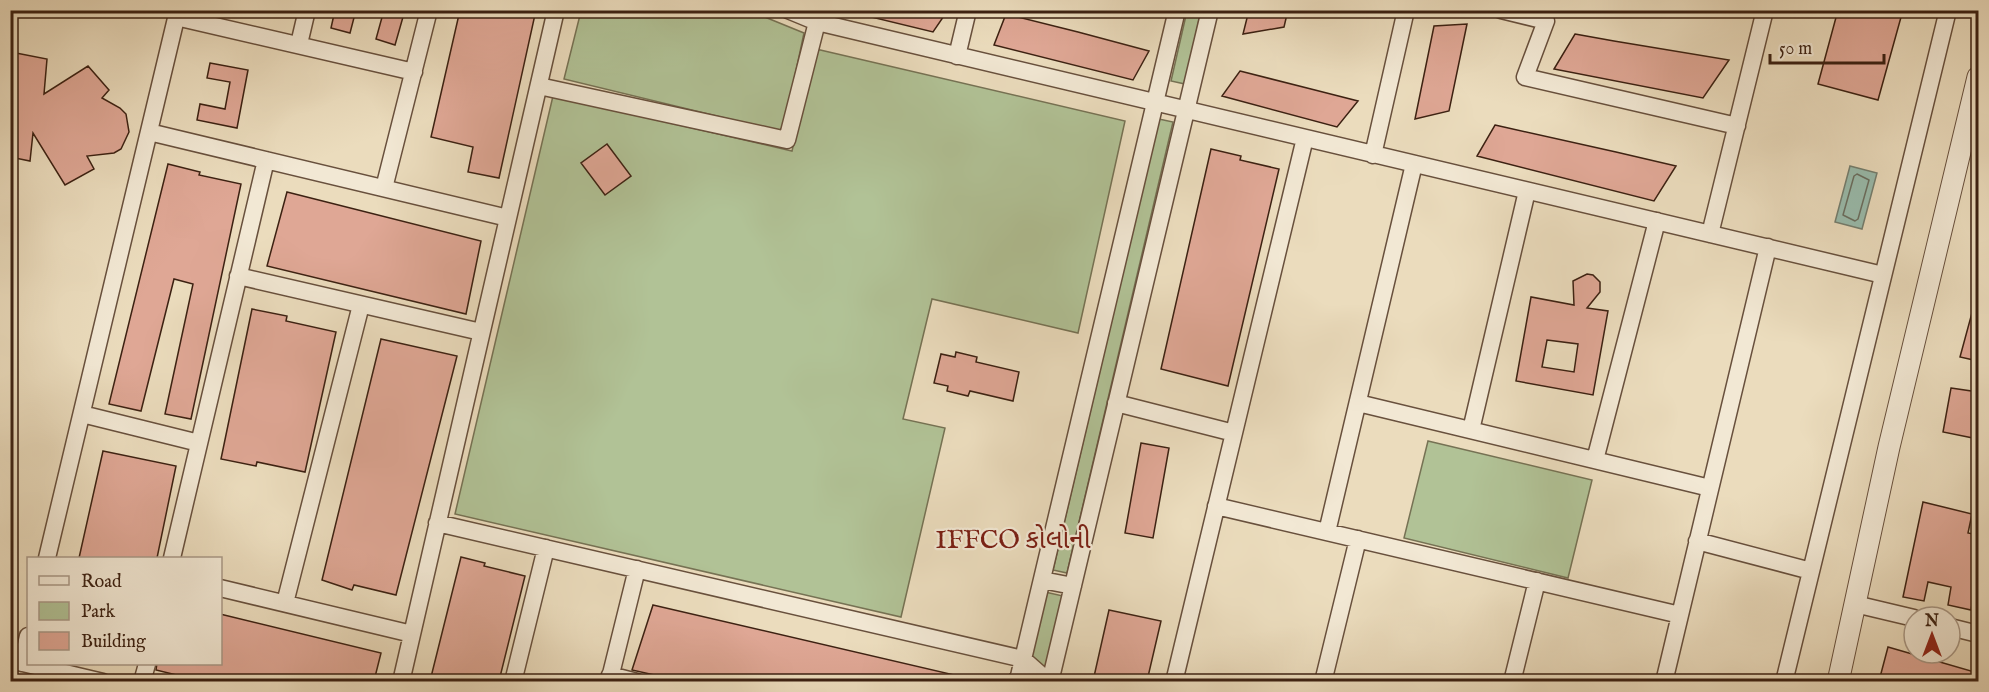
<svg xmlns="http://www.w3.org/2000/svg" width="1989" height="692" font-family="'IM FELL English','Noto Sans Gujarati',serif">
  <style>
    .green { fill: #b1c296; stroke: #767254; stroke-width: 1.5 }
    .water { fill: #99bcad; stroke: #747e6f; stroke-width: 1.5 }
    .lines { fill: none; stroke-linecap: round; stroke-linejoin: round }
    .shore { stroke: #6a6e60; stroke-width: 1.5 }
    .building { fill: #dfa795; stroke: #3c2112; stroke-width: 1.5; fill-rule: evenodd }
    .minor-casing { stroke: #68503d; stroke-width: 19 }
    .tertiary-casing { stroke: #68503d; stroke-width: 23 }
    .minor { stroke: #f2e8d4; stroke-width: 16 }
    .tertiary { stroke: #f2e8d4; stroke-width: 21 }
    .labels { text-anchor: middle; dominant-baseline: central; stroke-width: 4.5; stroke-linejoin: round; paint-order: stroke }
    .quarter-label { font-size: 26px; fill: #7a1f14; stroke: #f2e8d4 }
  </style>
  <rect width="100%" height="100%" fill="#ebdcbd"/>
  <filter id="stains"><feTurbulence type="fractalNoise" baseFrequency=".00333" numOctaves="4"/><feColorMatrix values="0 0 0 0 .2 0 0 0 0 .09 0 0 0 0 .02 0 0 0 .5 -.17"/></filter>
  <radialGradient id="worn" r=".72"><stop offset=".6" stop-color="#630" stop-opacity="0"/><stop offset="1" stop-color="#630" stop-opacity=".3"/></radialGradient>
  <path class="green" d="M581 11H750L804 33 783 132 564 79Z
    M1187 11H1201L1185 84 1171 81Z
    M816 49 1125 121 1078 333 932 299 903 419 945 428 901 617 455 514 553 96 792 151Z
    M1159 119 1173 122 1067 573 1053 570Z
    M1428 441 1592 480 1568 578 1404 538Z
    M1045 592 1063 596 1043 681 1023 682Z"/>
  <path class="water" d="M1850 166 1877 173 1862 229 1835 222Z"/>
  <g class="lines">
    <path class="shore" d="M1857 174 1869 180 1858 219 1855 221 1843 215 1854 176Z"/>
  </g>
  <path class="building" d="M335 10H356L350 33 331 28Z
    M384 10H405L395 45 376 39Z
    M460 10H536L499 178 468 172 473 147 431 137Z
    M864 10H948L933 32 863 15Z
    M1249 10H1288L1284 27 1243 34Z
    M1838 10H1903L1878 100 1818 84Z
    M1006 14 1078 32 1149 51 1133 80 994 45Z
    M1467 24 1449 111 1415 119 1434 26Z
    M1575 34 1614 41 1729 60 1703 98 1554 69Z
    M16 53 47 59 44 94 88 66 109 90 102 98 120 108 126 114 129 132 121 149 114 153 87 156 94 169 65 185 33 133 30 161 10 157V85Z
    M210 63 248 70 237 128 197 120 200 104 225 109 230 82 207 78Z
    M1240 71 1311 89 1358 101 1337 127 1222 96Z
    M1495 125 1616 152 1676 166 1654 201 1477 156Z
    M607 144 631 176 605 195 581 163Z
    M1211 149 1241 156 1240 160 1279 169 1228 386 1161 369Z
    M168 164 200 172 199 175 241 184 191 419 165 414 193 284 174 279 141 411 109 404Z
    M287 192 481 241 466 314 267 266Z
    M1587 274 1593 275 1600 282V292L1587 308 1608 311 1593 395 1516 381 1531 297 1574 305 1573 281ZM1547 340 1578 344 1574 372 1542 367Z
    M252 309 287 316 286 321 336 332 305 472 257 462 256 466 221 459Z
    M1973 309 1978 310V361L1960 357Z
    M381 339 457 356 396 595 354 585 352 590 322 580Z
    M956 352 977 357 976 362 1019 372 1013 401 970 391 968 396 947 391 948 386 934 383 941 354 955 357Z
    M1951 388 1978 392V439L1943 432Z
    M1141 443 1169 448 1153 538 1125 533Z
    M103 451 176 466 157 558H79Z
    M1923 502 1972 514 1968 533 1978 535V572L1971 610 1948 605 1951 587 1928 582 1924 601 1903 597Z
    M461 557 485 563 484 566 525 576 499 681H430Z
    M653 605 963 677V681H681L632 670Z
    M1109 610 1161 621 1147 681H1093Z
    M220 614 381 653 374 681 347 678 346 681H201L156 670 157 663H220Z
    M1888 647 1978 673V681H1879Z"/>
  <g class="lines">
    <g class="minor-casing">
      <path id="minor" d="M788 10 817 22 1883 275
        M1501 10 1546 21 1525 77 1737 126
        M176 17 414 72
        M299 44 307 10
        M957 56 968 10
        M539 86 787 140 817 22
        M149 132 508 218
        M1373 155 1406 10
        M384 188 429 10
        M1710 234 1765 10
        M238 276 481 332
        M1116 403 1234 433
        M1358 403 1710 488
        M82 414 199 443
        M1471 430 1527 191
        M1595 460 1657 221
        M1216 506 1680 615
        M437 523 1023 659 1049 682
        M1327 532 1414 164
        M1697 541 1811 571
        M47 558 178 10
        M172 558 266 160
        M1042 580 1073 586
        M220 588 412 634
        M285 603 361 305
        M1855 604 1914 618
        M1950 627 1978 634
        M10 660 103 682
        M22 663 28 636
        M610 675 637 682
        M142 682 147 664
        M401 682 556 10
        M513 682 546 548
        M609 682 637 569
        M1015 682 1019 676 1177 10
        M1050 682 1210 10
        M1174 682 1305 138
        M1323 682 1358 539
        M1512 682 1537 581
        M1664 682 1768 247
        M1784 682 1948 10"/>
    </g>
    <g class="tertiary-casing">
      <path id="tertiary" d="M1838 682 1889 447 1978 77"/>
    </g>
    <use href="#minor" class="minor"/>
    <use href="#tertiary" class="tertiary"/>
  </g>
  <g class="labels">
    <g class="quarter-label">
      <text x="1013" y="540">IFFCO કોલોની</text>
    </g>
  </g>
  <rect width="1989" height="692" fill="none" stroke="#ebdcbd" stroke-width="36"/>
  <rect x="12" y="12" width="1965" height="668" fill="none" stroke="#3c2112" stroke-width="3"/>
  <rect x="18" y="18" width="1953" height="656" fill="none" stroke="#3c2112" stroke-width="1.5"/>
  <rect x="27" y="557" width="195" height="108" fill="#f2e8d4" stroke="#a99886" stroke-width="1.5"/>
  <rect x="39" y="576" width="30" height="9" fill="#f2e8d4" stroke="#a99886" stroke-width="1.5"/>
  <text x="81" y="587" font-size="18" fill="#3c2112">Road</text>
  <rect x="39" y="602" width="30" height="18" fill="#b1c296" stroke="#a99886" stroke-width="1.5"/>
  <text x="81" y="617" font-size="18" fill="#3c2112">Park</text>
  <rect x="39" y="632" width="30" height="18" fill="#dfa795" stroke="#a99886" stroke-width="1.5"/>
  <text x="81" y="647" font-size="18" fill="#3c2112">Building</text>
  <g transform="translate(1932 635)"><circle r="28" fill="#f2e8d4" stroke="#a99886" stroke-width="1.5"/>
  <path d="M0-4.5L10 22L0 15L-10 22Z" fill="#8f2418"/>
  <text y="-9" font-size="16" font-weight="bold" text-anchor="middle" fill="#3c2112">N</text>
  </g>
  <path d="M1770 54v9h114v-9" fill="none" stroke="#3c2112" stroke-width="3"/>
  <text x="1779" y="54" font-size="18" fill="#3c2112" stroke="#f2e8d4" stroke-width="4.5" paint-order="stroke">50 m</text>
  <rect width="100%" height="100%" filter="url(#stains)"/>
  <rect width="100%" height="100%" fill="url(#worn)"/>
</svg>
